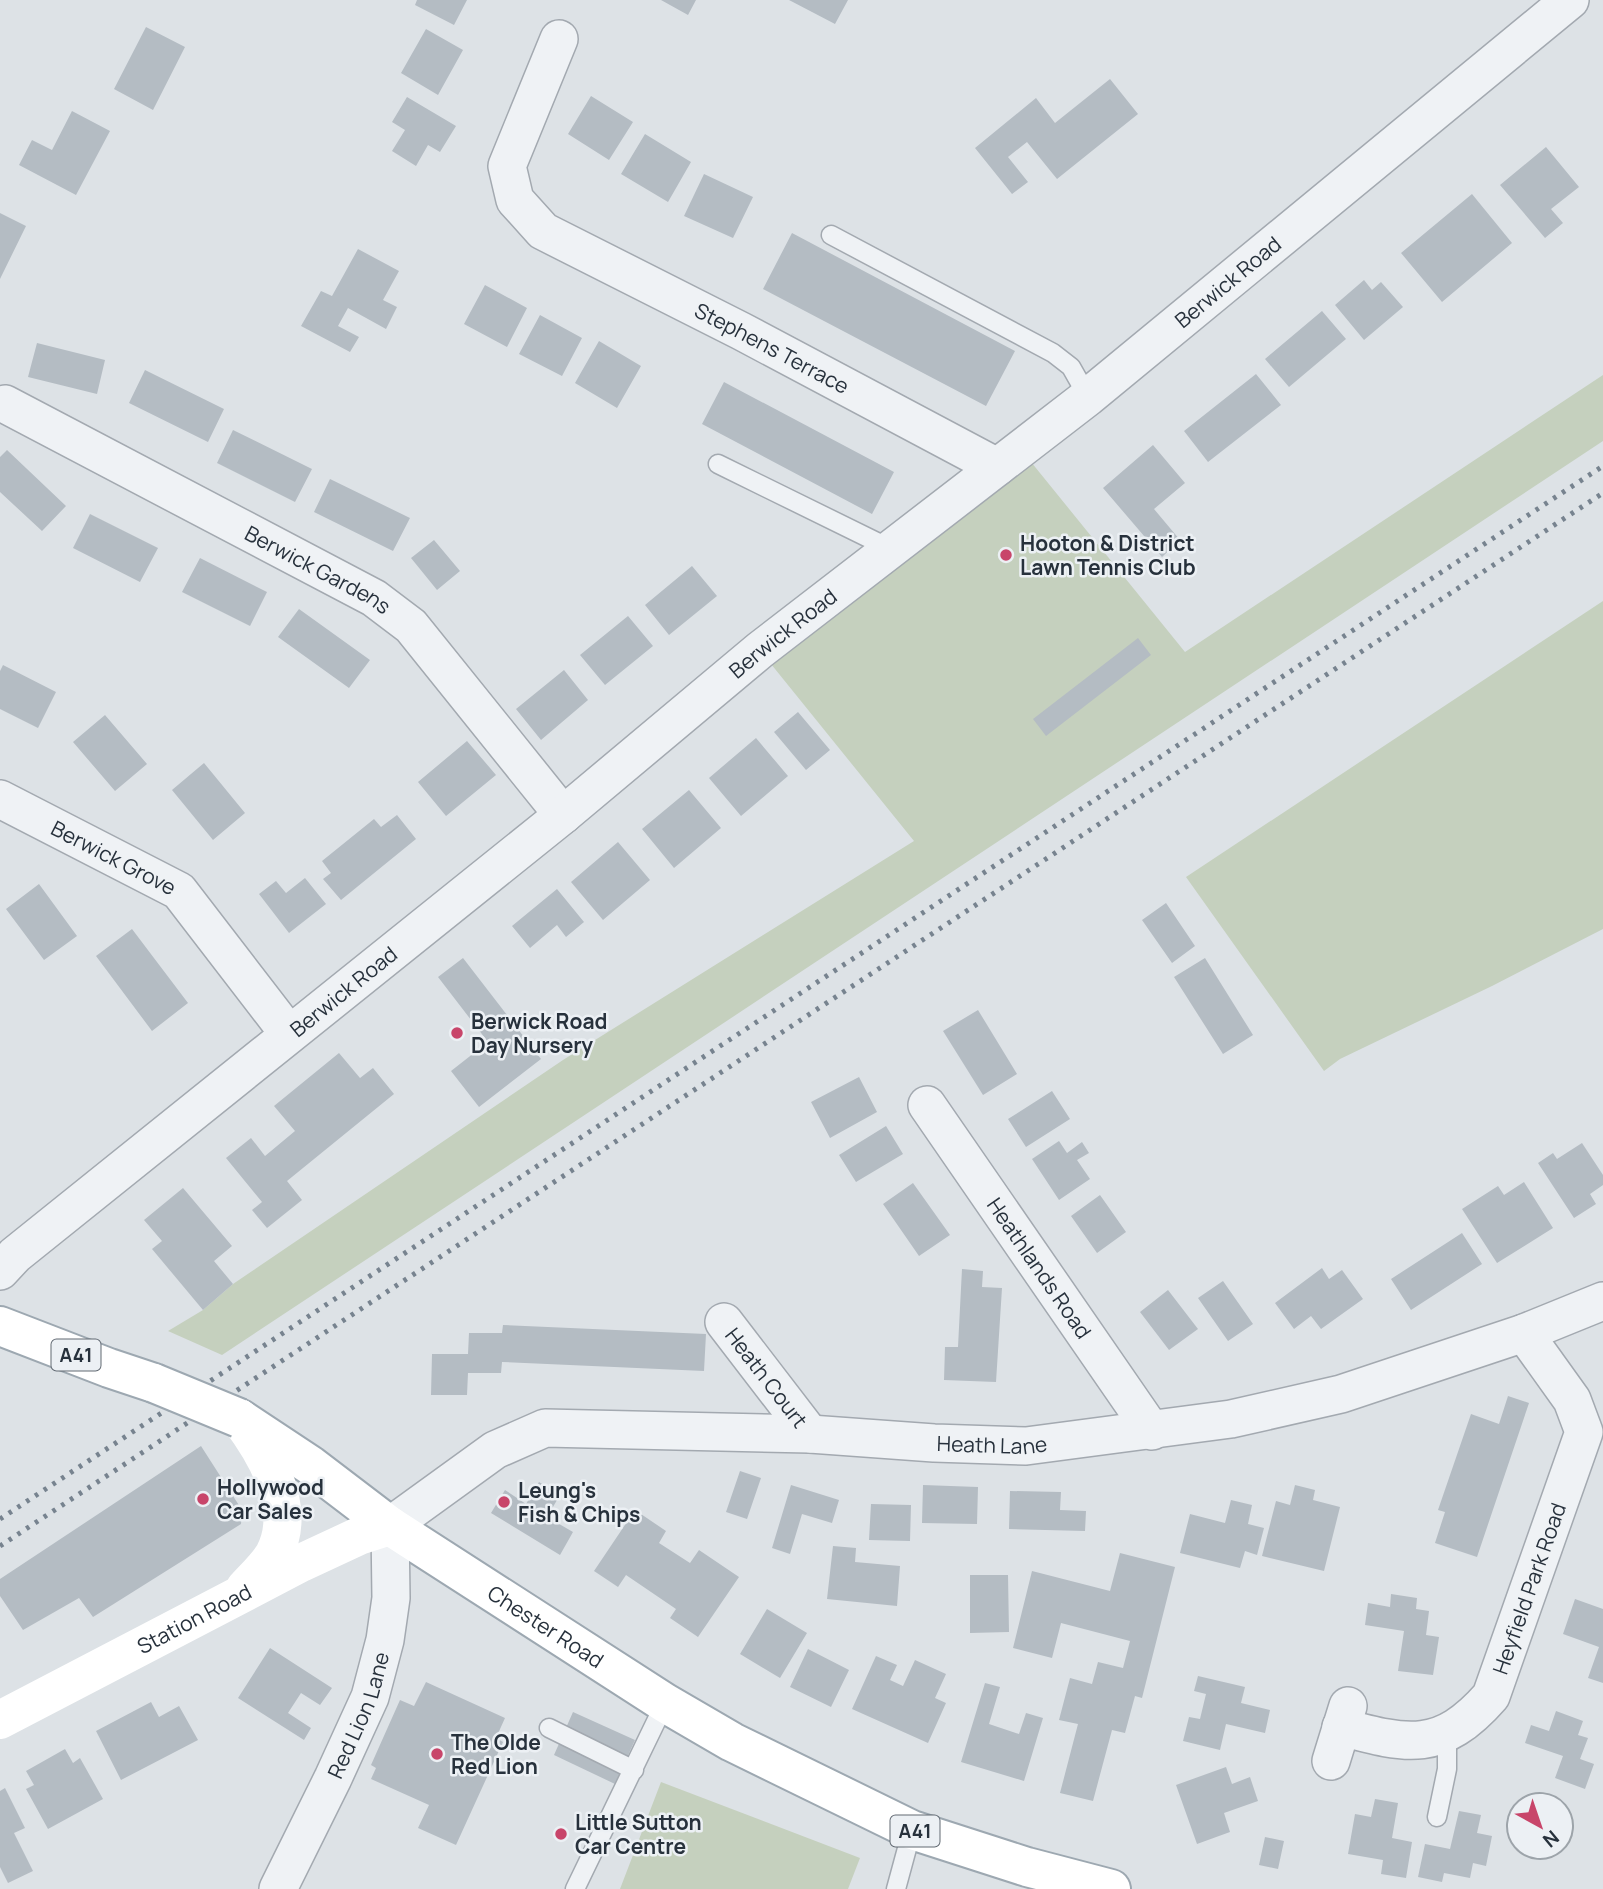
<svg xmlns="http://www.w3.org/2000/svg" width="1603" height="1889" font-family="Manrope,sans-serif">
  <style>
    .green { fill: #c5d0be }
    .building { fill: #b4bcc3 }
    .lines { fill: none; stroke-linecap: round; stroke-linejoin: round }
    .service-casing { stroke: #a3a9b0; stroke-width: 21 }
    .minor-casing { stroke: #a3a9b0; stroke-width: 40 }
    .primary-casing { stroke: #9da8b1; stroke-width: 42 }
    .service { stroke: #eff2f5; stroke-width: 18 }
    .minor { stroke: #eff2f5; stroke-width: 37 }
    .secondary { stroke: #fff; stroke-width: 38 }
    .primary { stroke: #fff; stroke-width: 38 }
    .rail { stroke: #77838f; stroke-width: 5; stroke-dasharray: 3.5 7; stroke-linecap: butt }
    .primary-bridge-casing { stroke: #9da8b1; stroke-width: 42; stroke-linecap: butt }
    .primary-bridge { stroke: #fff; stroke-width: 38 }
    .poi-dot { fill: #c8456a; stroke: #ecf0f4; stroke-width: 2.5 }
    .labels { text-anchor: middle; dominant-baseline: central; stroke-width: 5; stroke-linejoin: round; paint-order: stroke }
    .shield { fill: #ecf0f4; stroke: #626a73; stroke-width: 2 }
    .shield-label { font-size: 19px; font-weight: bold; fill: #27313c }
    .street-label { font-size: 21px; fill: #27313c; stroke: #ecf0f4 }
    .poi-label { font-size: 21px; font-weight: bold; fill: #27313c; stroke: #ecf0f4; text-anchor: start }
  </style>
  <rect width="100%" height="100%" fill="#dde2e6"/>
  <path class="green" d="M1603 375V441L222 1355 168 1331 203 1310 233 1284 563 1060 914 841 771 664 1027 457 1185 652Z
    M1603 601V929L1492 986 1340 1059 1324 1071 1186 877Z
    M661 1782 860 1858 848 1889H620Z"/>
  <path class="building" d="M417 0H467L454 25 415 5Z
    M661 0H696L688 15Z
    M789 0H848L835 24Z
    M146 27 185 47 153 110 114 89Z
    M426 29 463 50 438 95 401 73Z
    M1110 79 1138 114 1057 179 1027 142 1008 157 1028 182 1012 194 975 148 1036 98 1055 123Z
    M591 96 633 122 609 160 568 134Z
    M407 97 456 126 440 152 428 145 416 166 392 151 405 130 392 122Z
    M72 111 110 131 76 195 19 165 32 140 52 150Z
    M645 134 691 162 668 202 621 174Z
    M1546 147 1579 187 1551 209 1563 223 1545 238 1500 185Z
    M704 174 753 197 733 238 684 216Z
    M1472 194 1512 243 1442 302 1401 253Z
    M0 213 26 226 0 279Z
    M792 233 1015 351 986 406 763 289Z
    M358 249 399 271 383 300 397 307 386 329 348 308 338 326 359 337 350 352 301 326 321 291 332 296Z
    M1364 280 1372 290 1381 282 1403 307 1364 340 1335 305Z
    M485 285 527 308 507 347 464 324Z
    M1322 311 1346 339 1289 387 1265 359Z
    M540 315 582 338 562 376 519 354Z
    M599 341 641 366 617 408 575 383Z
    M37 343 105 360 97 394 28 377Z
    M145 370 224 409 208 442 129 403Z
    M1256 374 1281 405 1208 462 1184 431Z
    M724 382 894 472 872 514 702 424Z
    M233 430 312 469 295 502 217 463Z
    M1153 445 1185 483 1154 509 1180 540 1162 557 1103 488Z
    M7 450 66 506 42 531 0 492V457Z
    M330 479 410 518 393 551 314 512Z
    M90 514 158 548 140 582 73 548Z
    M434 540 460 571 437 590 411 558Z
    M200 558 267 592 250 626 182 592Z
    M692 566 717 596 669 635 645 605Z
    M299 609 370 660 349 688 278 637Z
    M628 616 653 646 605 685 580 655Z
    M1138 638 1151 655 1046 736 1033 719Z
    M3 665 56 692 38 728 0 709V671Z
    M564 670 588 700 541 740 516 709Z
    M798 712 830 750 806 770 774 732Z
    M105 715 147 764 115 791 73 742Z
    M756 738 788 776 741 816 709 778Z
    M467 741 496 775 446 816 418 782Z
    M204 763 245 813 213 840 172 790Z
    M689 790 721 828 674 868 642 829Z
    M397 815 416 839 341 900 323 879 331 873 322 861 374 819 381 827Z
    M618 842 650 880 603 920 571 882Z
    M305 878 326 904 289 933 259 894 276 881 286 893Z
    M39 884 77 936 44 960 6 909Z
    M557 889 584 922 566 937 557 925 530 948 512 926Z
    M1166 903 1195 946 1172 963 1142 920Z
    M132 929 188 1003 152 1031 96 956Z
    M463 958 541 1059 479 1107 451 1071 488 1042 438 977Z
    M1205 958 1253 1035 1223 1054 1174 977Z
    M978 1010 1017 1074 983 1095 943 1031Z
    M339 1053 360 1078 373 1068 394 1094 287 1181 302 1200 267 1228 252 1210 262 1202 226 1158 251 1138 265 1156 295 1131 274 1106Z
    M859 1077 877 1112 830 1138 811 1102Z
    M1052 1091 1070 1119 1026 1147 1008 1119Z
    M886 1126 903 1154 856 1182 839 1155Z
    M1059 1141 1067 1153 1082 1142 1089 1153 1077 1160 1090 1179 1059 1200 1032 1159Z
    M1582 1143 1603 1175V1185L1590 1194 1596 1204 1574 1218 1538 1163 1553 1153 1557 1159Z
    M1524 1182 1553 1228 1497 1263 1462 1209 1498 1186 1504 1195Z
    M913 1183 950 1235 919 1256 883 1204Z
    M183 1188 232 1246 214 1261 233 1284 203 1310 152 1249 162 1241 144 1220Z
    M1100 1195 1126 1232 1097 1253 1071 1216Z
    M1462 1233 1482 1264 1411 1310 1391 1279Z
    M1322 1268 1329 1279 1342 1270 1363 1299 1321 1329 1311 1316 1294 1329 1275 1303Z
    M962 1269 983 1271 982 1287 1002 1288 996 1382 944 1380 945 1347H958Z
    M1223 1281 1253 1324 1228 1341 1198 1298Z
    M1168 1290 1198 1329 1169 1350 1140 1312Z
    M503 1325 706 1334 704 1371 502 1362 501 1373H468L467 1395H431L432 1354H468L469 1333H502Z
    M1508 1396 1529 1403 1477 1557 1435 1543 1445 1512 1438 1510 1471 1414 1499 1424Z
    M201 1446 242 1510 241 1524 93 1617 79 1598 23 1630 0 1596V1579Z
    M740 1471 761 1478 747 1519 726 1512Z
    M539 1482 560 1495 547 1517 573 1532 560 1555 491 1513 505 1490 526 1504Z
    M791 1485 839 1500 832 1523 802 1514 790 1554 772 1548Z
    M923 1485 978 1487 977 1524 922 1523Z
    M1295 1485 1315 1490 1313 1500 1340 1507 1324 1571 1262 1556 1276 1501 1290 1505Z
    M1010 1491 1061 1492 1060 1510 1086 1511 1085 1531 1009 1529Z
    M1231 1500 1252 1505 1248 1524 1264 1528 1257 1555 1245 1551 1240 1568 1180 1553 1190 1514 1225 1523Z
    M871 1504 911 1505 910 1541 869 1540Z
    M635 1510 666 1531 659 1543 690 1563 699 1550 739 1577 698 1637 670 1618 676 1609 626 1575 618 1587 594 1571Z
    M833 1546 856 1548 855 1562 900 1566 897 1606 827 1599Z
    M1120 1553 1175 1567 1142 1698 1135 1696 1125 1733 1112 1730 1093 1801 1060 1793 1078 1724 1059 1720 1070 1678 1092 1684 1098 1662 1123 1668 1130 1641 1061 1623 1052 1658 1013 1648 1032 1571 1110 1591Z
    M970 1575H1008L1009 1632 970 1633Z
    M1391 1594 1417 1598 1416 1609 1429 1611 1426 1635 1439 1637 1433 1675 1398 1671 1404 1631 1365 1625 1368 1603 1390 1607Z
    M1575 1599 1603 1609V1683L1588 1678 1599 1647 1563 1634Z
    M767 1609 807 1633 780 1678 740 1654Z
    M270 1648 332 1688 320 1705 301 1693 288 1713 311 1728 304 1740 238 1698Z
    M808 1649 849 1670 831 1707 790 1687Z
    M876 1656 897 1665 890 1680 903 1686 915 1660 946 1674 935 1698 946 1703 928 1743 852 1709Z
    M1198 1676 1245 1687 1241 1703 1270 1710 1265 1733 1226 1724 1220 1750 1183 1741 1189 1717 1200 1719 1206 1694 1194 1691Z
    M426 1682 505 1718 496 1738 503 1742 456 1845 418 1828 429 1805 371 1779 376 1768 371 1765 400 1700 414 1706Z
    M985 1683 1000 1687 989 1724 1019 1734 1026 1713 1043 1718 1024 1781 961 1762Z
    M151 1702 159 1717 179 1706 198 1740 121 1780 96 1731Z
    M1556 1711 1583 1721 1578 1735 1588 1738 1580 1759 1594 1764 1585 1789 1555 1778 1563 1756 1525 1743 1531 1725 1549 1731Z
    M573 1712 635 1740 615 1784 554 1755Z
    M65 1749 73 1763 80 1758 103 1799 48 1829 26 1789 34 1785 26 1771Z
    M1226 1767 1232 1784 1250 1777 1258 1801 1224 1813 1230 1832 1197 1844 1176 1785Z
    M5 1788 25 1828 14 1833 33 1871 8 1883 0 1867V1791Z
    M1375 1799 1398 1803 1392 1838 1412 1842 1406 1878 1381 1874 1383 1860 1348 1854 1355 1814 1371 1817Z
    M1459 1811 1481 1815 1477 1833 1492 1836 1486 1866 1473 1863 1470 1878 1444 1873 1442 1882 1418 1877 1425 1844 1450 1849Z
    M1265 1837 1284 1841 1278 1869 1259 1865Z"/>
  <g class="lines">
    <g class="service-casing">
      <path id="service" d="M831 235 1053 353 1071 367 1088 397
        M718 464 891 549
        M549 1728 634 1770
        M1437 1817 1447 1769V1735
        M575 1889 665 1703
        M896 1889 912 1830"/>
    </g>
    <g class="minor-casing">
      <g id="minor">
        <path id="s1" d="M559 39 507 166 515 200 543 231 741 331 997 467"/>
        <path id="s2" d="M5 404 374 598 411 626 563 815"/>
        <path id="s3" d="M0 799 179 891 289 1034"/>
        <path id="s4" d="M927 1105 1152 1431"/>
        <path id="s5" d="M0 1271 15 1255 563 815 760 650 1088 397 1570 0"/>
        <path id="s6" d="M724 1322 810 1434"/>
        <path id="s7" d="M1341 1727C1408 1745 1441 1753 1491 1696L1584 1432 1572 1400 1524 1333"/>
        <path d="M1331 1761 1348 1706"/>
        <path id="s8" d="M278 1889 333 1778 370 1697 385 1640 391 1598 390 1526 495 1450 545 1428 810 1434 934 1443 1026 1446 1231 1419 1341 1394 1524 1333 1603 1301"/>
      </g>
    </g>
    <g class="primary-casing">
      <g id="primary">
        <path d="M0 1326 109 1368 154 1383"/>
        <path id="s10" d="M239 1418 310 1465 390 1526 665 1703 732 1742 912 1830 1027 1867 1111 1889"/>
      </g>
    </g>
    <use href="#service" class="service"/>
    <use href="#minor" class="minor"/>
    <g class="secondary">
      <path d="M239 1418C267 1455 298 1508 274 1554 267 1566 254 1578 245 1588"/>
      <path id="s9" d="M0 1720 301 1563 359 1536 390 1526"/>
    </g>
    <use href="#primary" class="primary"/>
    <path class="rail" d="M0 1519 1603 466
      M0 1546 1603 493"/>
    <g class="primary-bridge-casing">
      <path id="primary-bridge" d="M154 1383 239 1418"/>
    </g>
    <use href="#primary-bridge" class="primary-bridge"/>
  </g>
  <g class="poi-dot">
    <circle cx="1006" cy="555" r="7"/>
    <circle cx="457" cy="1033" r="7"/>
    <circle cx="203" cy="1499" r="7"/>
    <circle cx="504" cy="1502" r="7"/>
    <circle cx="437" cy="1754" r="7"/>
    <circle cx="561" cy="1834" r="7"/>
  </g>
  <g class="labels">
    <g class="shield">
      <rect x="51.5" y="1339.5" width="49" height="31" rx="5"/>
      <rect x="890.5" y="1815.5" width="49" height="31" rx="5"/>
    </g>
    <g class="shield-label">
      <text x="76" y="1355">A41</text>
      <text x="915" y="1831">A41</text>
    </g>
    <g class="street-label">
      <text stroke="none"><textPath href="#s5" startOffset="1577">Berwick Road</textPath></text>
      <text stroke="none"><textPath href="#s1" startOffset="471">Stephens Terrace</textPath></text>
      <text stroke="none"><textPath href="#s2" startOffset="354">Berwick Gardens</textPath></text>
      <text stroke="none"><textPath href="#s5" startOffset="1010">Berwick Road</textPath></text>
      <text stroke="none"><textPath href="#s3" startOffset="128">Berwick Grove</textPath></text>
      <text stroke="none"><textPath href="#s5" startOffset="443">Berwick Road</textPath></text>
      <text stroke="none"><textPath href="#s4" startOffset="198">Heathlands Road</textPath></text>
      <text stroke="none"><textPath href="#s6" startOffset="70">Heath Court</textPath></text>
      <text stroke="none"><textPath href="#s8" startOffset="1018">Heath Lane</textPath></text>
      <text stroke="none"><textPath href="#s7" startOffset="280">Heyfield Park Road</textPath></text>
      <text stroke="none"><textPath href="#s9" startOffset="219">Station Road</textPath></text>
      <text stroke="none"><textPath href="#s10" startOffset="371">Chester Road</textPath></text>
      <text stroke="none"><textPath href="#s8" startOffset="192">Red Lion Lane</textPath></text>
    </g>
    <g class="poi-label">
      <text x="1020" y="543">Hooton &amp; District<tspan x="1020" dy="24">Lawn Tennis Club</tspan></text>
      <text x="471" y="1021">Berwick Road<tspan x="471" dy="24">Day Nursery</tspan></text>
      <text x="217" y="1487">Hollywood<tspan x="217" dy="24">Car Sales</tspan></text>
      <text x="518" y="1490">Leung's<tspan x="518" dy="24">Fish &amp; Chips</tspan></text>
      <text x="451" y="1742">The Olde<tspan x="451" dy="24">Red Lion</tspan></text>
      <text x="575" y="1822">Little Sutton<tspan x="575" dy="24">Car Centre</tspan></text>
    </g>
  </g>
  <g transform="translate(1540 1826) rotate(140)"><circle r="33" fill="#ecf0f4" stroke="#9da4aa" stroke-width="2"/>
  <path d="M0-5L12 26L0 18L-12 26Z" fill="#c8456a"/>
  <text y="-10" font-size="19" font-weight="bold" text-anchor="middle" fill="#27313c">N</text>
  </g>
</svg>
